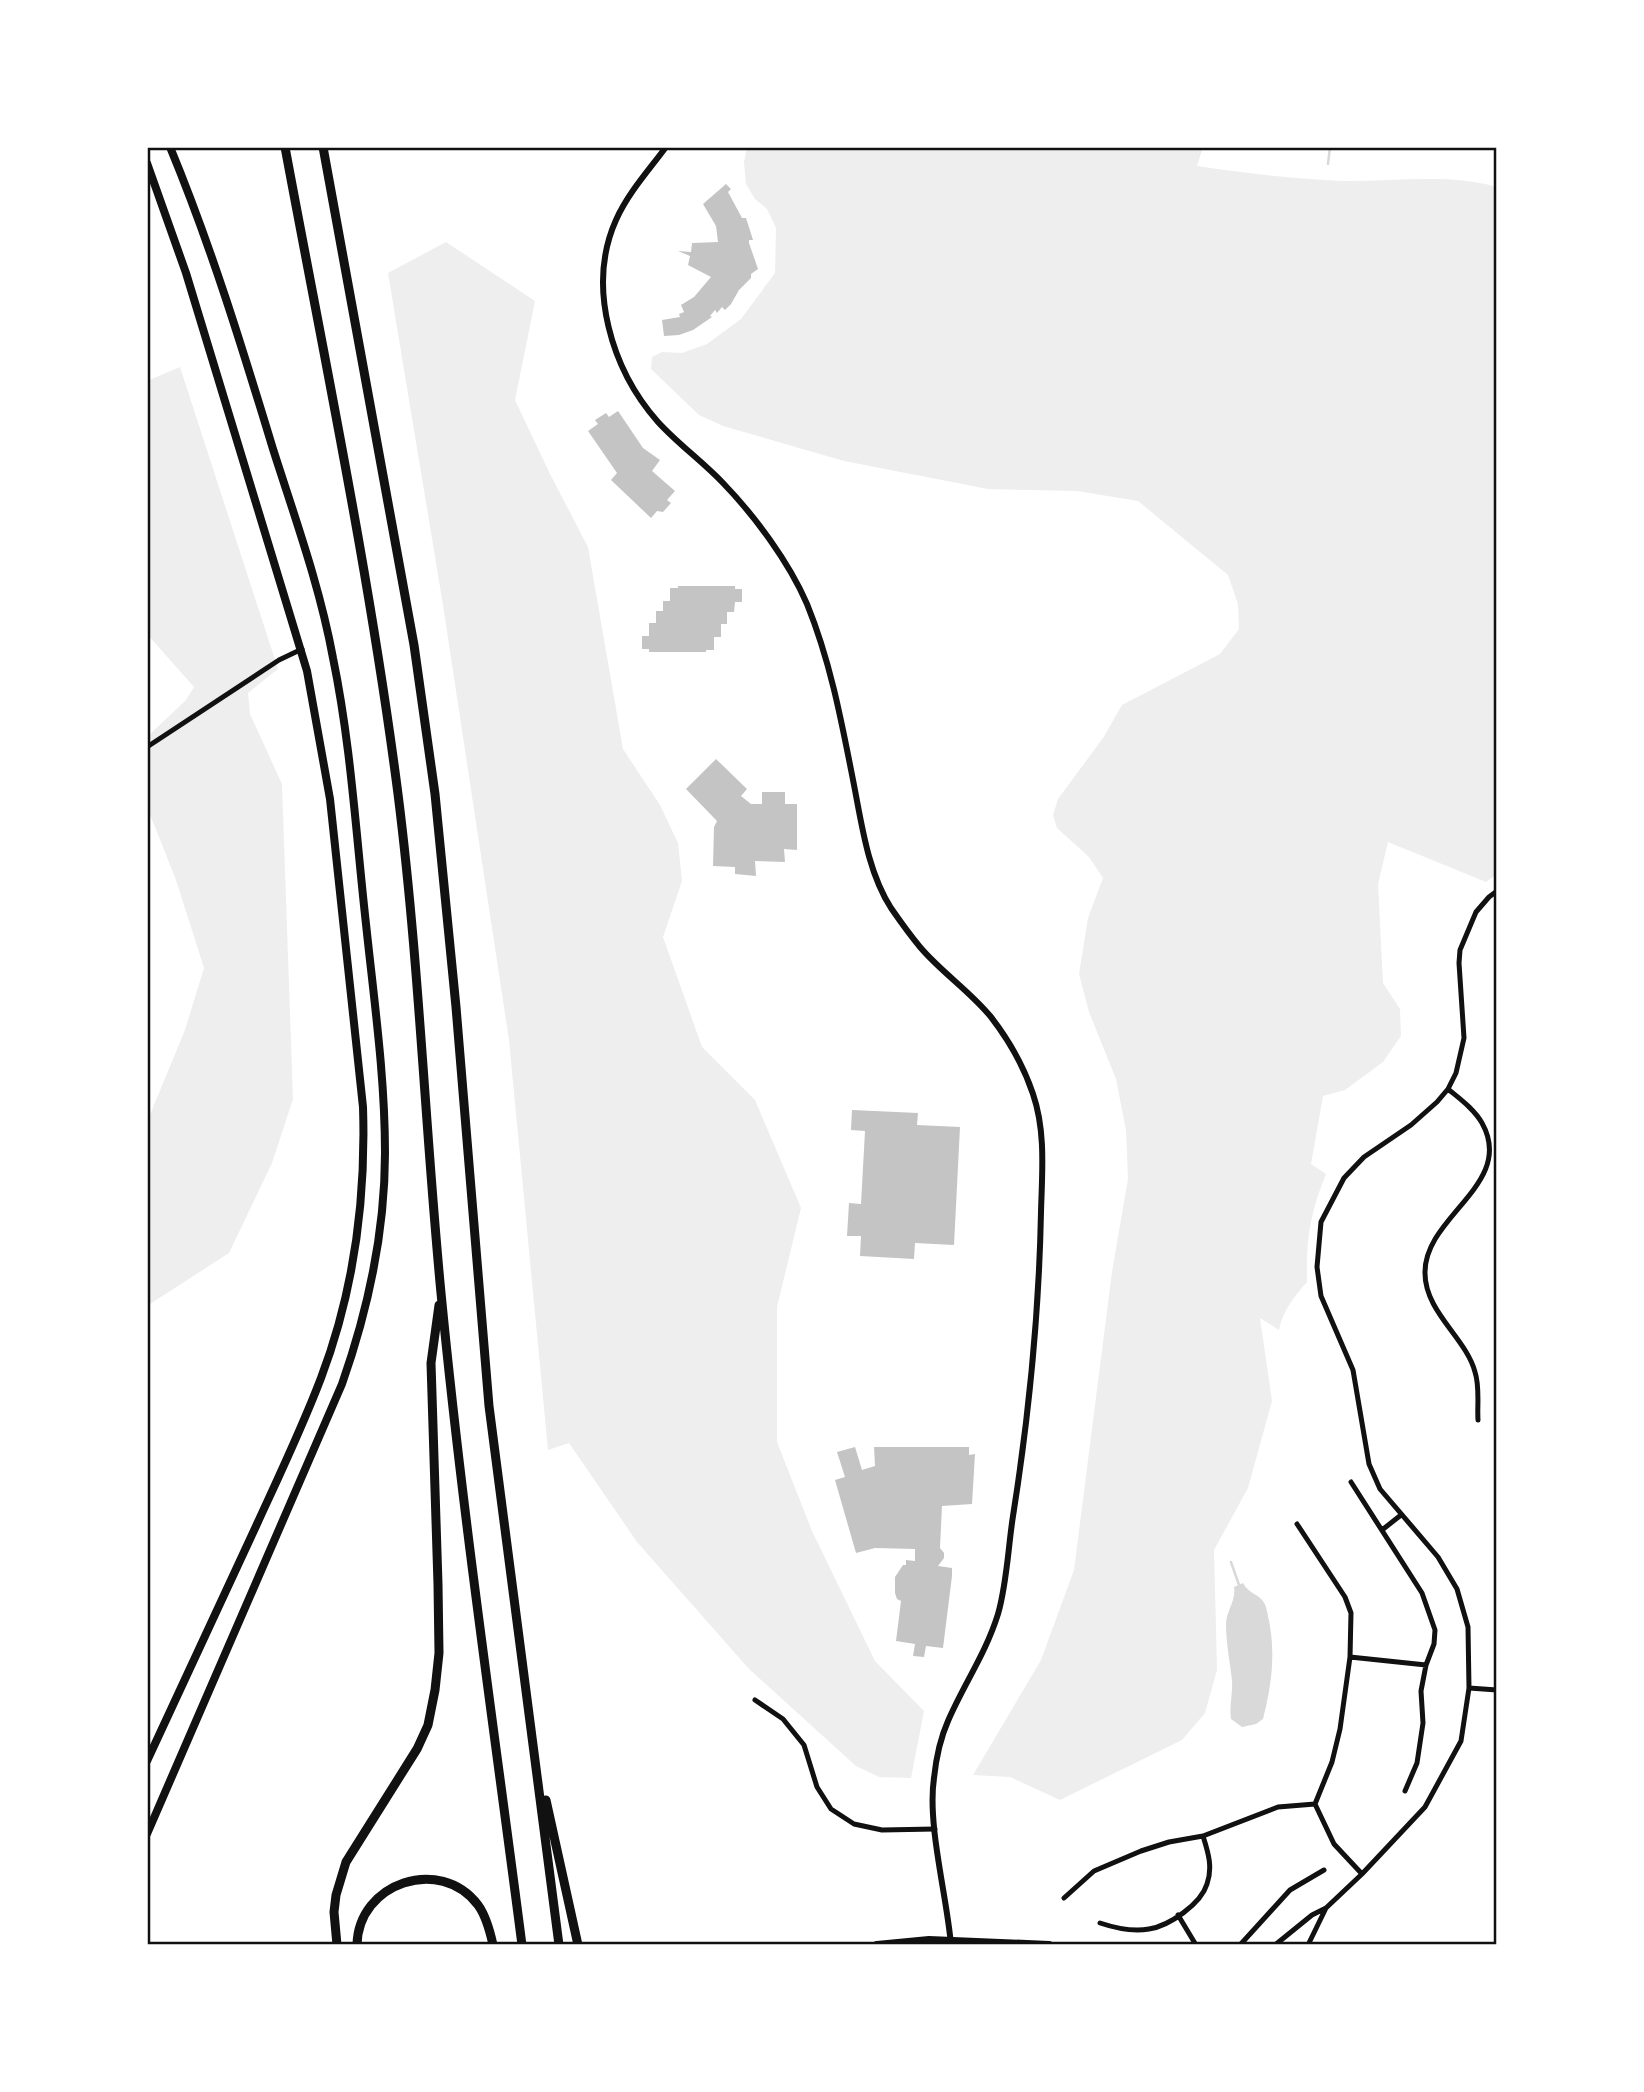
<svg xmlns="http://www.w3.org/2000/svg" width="1644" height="2092" font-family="'PT Sans Narrow',sans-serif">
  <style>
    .green { fill: #eee }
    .water { fill: #d9d9d9 }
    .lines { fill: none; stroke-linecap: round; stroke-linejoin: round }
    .stream { stroke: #d9d9d9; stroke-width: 2.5 }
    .building { fill: #c4c4c4 }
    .minor { stroke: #111; stroke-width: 5 }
    .tertiary { stroke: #111; stroke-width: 6 }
    .primary { stroke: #111; stroke-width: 8 }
    .motorway { stroke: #111; stroke-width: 9 }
    .neatline { fill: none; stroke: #111; stroke-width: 2.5 }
  </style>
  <rect width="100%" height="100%" fill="#fff"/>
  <path class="green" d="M747 147H1203L1197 166C1245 173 1293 179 1342 181 1392 182 1448 173 1497 187V874L1486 882 1388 842 1378 884 1383 983 1400 1009 1401 1036 1383 1062 1345 1090 1323 1096 1311 1164 1326 1174C1310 1214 1306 1239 1307 1282 1294 1297 1283 1310 1279 1330L1260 1318 1272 1401 1248 1488 1214 1550 1217 1670 1205 1713 1182 1740 1060 1800 1010 1777 973 1775 1041 1660 1074 1570 1112 1272 1128 1179 1126 1130 1116 1079 1089 1012 1079 974 1088 918 1103 878 1089 857 1057 828 1053 815 1058 799 1103 738 1122 705 1220 654 1239 629 1238 604 1228 575 1138 501 1077 491 988 489 844 461 723 426 699 415 651 369 652 357 662 352 682 353 707 344 741 319 775 273 776 228 767 209 755 199 746 184 744 162Z
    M446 242 535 301 515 400 550 474 588 547 623 749 660 805 678 843 682 881 663 937 702 1047 755 1100 801 1208 777 1307V1442L812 1531 875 1661 924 1711 911 1778 879 1777 856 1766 749 1669 637 1542 569 1443 548 1450 509 1040 443 605 388 273Z
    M180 367 278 669 248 693 250 714 282 784 293 1099 272 1163 229 1253 147 1306V1122L185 1030 204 968 176 880 147 807V737L186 700 194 687 147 634V381Z"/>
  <path class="water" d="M1243 1583C1250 1595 1257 1593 1263 1601 1266 1605 1267 1611 1268 1616 1276 1651 1272 1684 1263 1719L1256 1724 1242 1727 1231 1719C1229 1706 1233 1693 1232 1680 1230 1662 1226 1643 1226 1624 1226 1611 1236 1602 1234 1587Z"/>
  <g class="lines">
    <path class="stream" d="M1328 164 1330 147
      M1231 1562 1239 1585"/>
  </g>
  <path class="building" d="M726 184 731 189 728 192 742 218H746L753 240H749V243L758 269 751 274V278L739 290 731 304 725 310 722 307 717 313 715 310 710 316 712 317 693 330 679 335 664 336 662 320 680 317 679 314 684 312 681 305 694 297 711 277 688 265 690 256 678 251 691 252 692 243 718 242 716 226 703 204Z
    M618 411 643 448 660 460 652 471 675 491 667 500 671 503 663 512 657 511 651 518 611 480 617 473 588 431 598 424 595 420 606 413 609 417Z
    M678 586H735V589H742V602H735L734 612H727V624H721V637H714V650H706V652H649V649H642V636H649V623H656V611H663V601H670V588H678Z
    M716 759 747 789 741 796 751 804H762V792H785V804H797V850L784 849 785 862 755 861 756 876 735 874V867L713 866 714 827 717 821 686 789Z
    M852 1110 918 1113 917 1125 960 1127 954 1245 915 1243 914 1259 860 1256 861 1236H847L849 1203 861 1204 865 1131 851 1130Z
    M855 1447 862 1470 875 1466 874 1447H969V1455L975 1454 972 1504 942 1506 940 1548 944 1553V1558L938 1566 952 1568V1576L943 1648 926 1646 924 1657 913 1656 915 1644 896 1641 901 1601 897 1599 895 1593V1577L903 1565H906V1560L915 1561V1549L875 1548 856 1553 835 1480 845 1477 837 1452Z"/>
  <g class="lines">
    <path class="minor" d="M147 747 279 660 302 649
      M1448 1089C1460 1099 1474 1109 1482 1123 1516 1184 1424 1216 1425 1273 1425 1312 1466 1338 1475 1372 1480 1387 1477 1405 1478 1420
      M1351 1482 1422 1593 1435 1630 1434 1644 1426 1665 1421 1691 1423 1723 1417 1763 1405 1791
      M1297 1524 1345 1597 1351 1613 1350 1657 1340 1729 1332 1762 1315 1804
      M1382 1530 1401 1515
      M1350 1657 1426 1665
      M1469 1688 1497 1690
      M755 1700 783 1719 804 1745 817 1787 831 1809 854 1824 882 1830 935 1829
      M1315 1804 1334 1844 1362 1874
      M1064 1898 1094 1871 1141 1851 1169 1842 1203 1836 1278 1807 1315 1804
      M1178 1915 1196 1945
      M1100 1923C1115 1928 1133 1932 1149 1929 1169 1926 1201 1904 1207 1884 1213 1867 1208 1852 1203 1836
      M1240 1945 1290 1890 1324 1870
      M1275 1945 1312 1915 1326 1908 1362 1874 1425 1807 1461 1741 1469 1688 1468 1627 1457 1589 1438 1557 1380 1489 1369 1464 1353 1370 1321 1296 1317 1267 1321 1222 1344 1178 1364 1157 1411 1125 1437 1102 1448 1089 1456 1073 1464 1038 1459 963 1460 950 1476 912 1489 897 1497 891
      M1308 1945 1326 1908"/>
    <path class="tertiary" d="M666 147C649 170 628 193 616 220 586 287 612 370 658 422 678 444 702 461 723 483 754 515 789 562 807 604 831 663 842 724 854 785 862 826 868 872 891 908 900 921 910 935 920 947 941 972 970 991 991 1017 1008 1039 1024 1067 1033 1094 1046 1132 1042 1173 1041 1212 1039 1314 1029 1415 1013 1516 1008 1548 1007 1583 998 1614 986 1653 964 1684 948 1721 940 1739 936 1759 934 1778 927 1825 947 1896 951 1945"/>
    <path class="primary" d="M147 163 186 273 307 671 330 799 363 1107C366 1199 354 1291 321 1378 302 1428 279 1476 257 1524 221 1603 184 1682 147 1761
      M147 1834 342 1384C368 1310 385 1232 385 1153 385 1076 374 1000 366 924 356 835 351 745 333 658 320 587 295 518 273 449 242 347 211 246 170 147
      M877 1945 929 1940 1049 1945"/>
    <path class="motorway" d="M285 147C325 362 370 577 398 794 419 960 425 1127 441 1293 462 1511 494 1728 522 1945
      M323 147 414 645 435 794 456 1007 489 1406 559 1945
      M546 1800 578 1945
      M337 1945 334 1912 336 1895 346 1862 417 1749 428 1725 435 1690 439 1653 438 1584 431 1363 439 1305
      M357 1945C358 1883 440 1855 478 1905 486 1916 490 1931 493 1945"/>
  </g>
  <rect width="1644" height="2092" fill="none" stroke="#ffffff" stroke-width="298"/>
  <rect x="149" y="149" width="1346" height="1794" class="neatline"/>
</svg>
